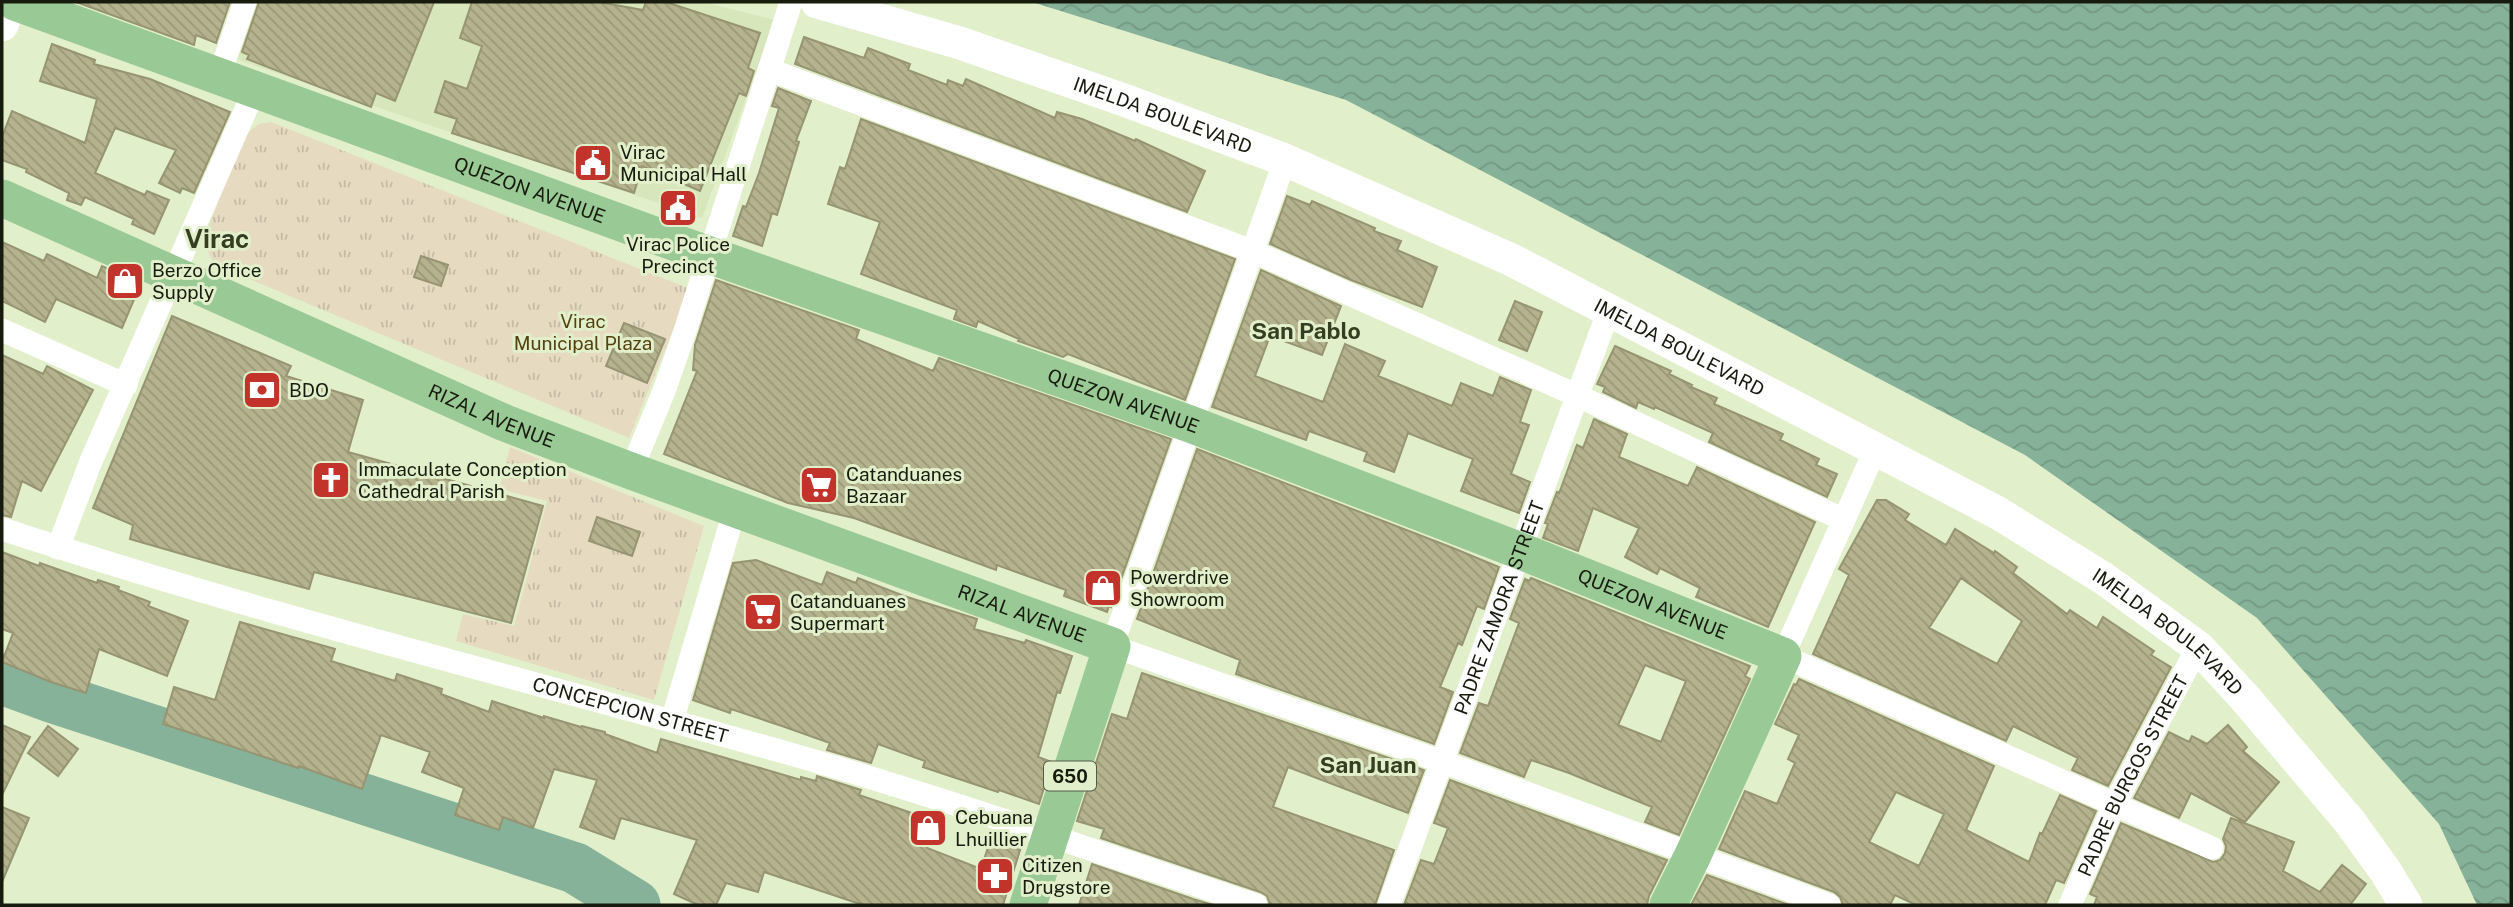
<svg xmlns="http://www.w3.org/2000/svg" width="2513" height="907" font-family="'Public Sans',sans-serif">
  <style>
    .built { fill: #d7e6bb }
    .grass { fill: url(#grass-tufts) }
    .water { fill: url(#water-waves) }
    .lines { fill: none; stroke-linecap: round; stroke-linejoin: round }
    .river { stroke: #86b29a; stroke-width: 51 }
    .building { fill: url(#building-back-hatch); stroke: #969471; stroke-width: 2; fill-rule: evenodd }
    .street { stroke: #fff; stroke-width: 23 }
    .secondary { stroke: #fff; stroke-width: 33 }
    .primary { stroke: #99c994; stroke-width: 37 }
    .labels { text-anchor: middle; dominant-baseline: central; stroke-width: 6; stroke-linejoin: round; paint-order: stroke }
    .shield { fill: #e2efcb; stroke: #545b47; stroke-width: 2 }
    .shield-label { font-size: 18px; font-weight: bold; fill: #171b0e }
    .street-label { font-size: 19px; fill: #171b0e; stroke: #e2efcb }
    .poi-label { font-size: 19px; fill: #171b0e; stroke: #e2efcb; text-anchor: start }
    .park-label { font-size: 19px; fill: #55410f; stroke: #e2efcb }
    .quarter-label { font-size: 23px; font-weight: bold; fill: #353e20; stroke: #e2efcb }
    .district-label { font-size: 26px; font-weight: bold; fill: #353e20; stroke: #e2efcb }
  </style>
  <defs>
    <pattern id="grass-tufts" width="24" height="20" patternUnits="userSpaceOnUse" patternTransform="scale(1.75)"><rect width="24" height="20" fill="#e6dac1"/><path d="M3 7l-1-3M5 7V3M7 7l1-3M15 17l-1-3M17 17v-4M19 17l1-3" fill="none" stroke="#c5baa5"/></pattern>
    <pattern id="water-waves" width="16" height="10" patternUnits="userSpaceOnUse" patternTransform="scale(1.75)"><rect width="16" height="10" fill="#86b29a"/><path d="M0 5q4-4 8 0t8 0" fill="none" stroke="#739884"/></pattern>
    <pattern id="building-back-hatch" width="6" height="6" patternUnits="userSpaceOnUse" patternTransform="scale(1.75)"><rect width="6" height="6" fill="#b5b28e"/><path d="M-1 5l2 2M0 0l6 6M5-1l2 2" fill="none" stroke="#9b9879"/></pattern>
  </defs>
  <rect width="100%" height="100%" fill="#e2efcb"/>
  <path class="built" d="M256 2H703L775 20 702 218 236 59Z"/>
  <path class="grass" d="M271 122 690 289 629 438 216 265 209 255 206 234 243 136 259 124Z
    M510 447 704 526 654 700 456 641 463 614 514 626 547 501 499 489Z"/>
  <path class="water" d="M1032 2H2511V905H2477L2439 824 2257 618 2025 455 1346 100Z"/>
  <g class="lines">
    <path class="river" d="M2 679 54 698 575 868 635 905"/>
  </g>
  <path class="building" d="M76 2H230L216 43 196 35 194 45Z
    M259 2H434L395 101 376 93 371 107 247 59 249 55 242 52Z
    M472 2H599L643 10 646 2H666L760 33 748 68 754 71 746 96 739 93 700 191 642 166 634 193 452 133 457 119 435 112 445 81 467 89 482 46 460 38Z
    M804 37 864 58 868 48 910 64 908 70 947 85 948 80 963 86 966 79 1055 118 1057 112 1082 119 1135 141 1136 139 1205 171 1187 212 795 64Z
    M52 44 95 60 94 64 150 79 230 112 194 193 182 188 180 193 159 183 176 150 115 128 95 173 145 195 147 191 169 200 154 234 132 224 134 219 85 197 81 205 67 200 69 193 26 172 27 169 2 160V137L12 111 85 143 97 99 40 81Z
    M778 88 811 101 796 141 799 142 777 215 772 213 762 246 733 236 743 206 746 207 759 173 779 108 772 106Z
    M861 119 1235 259 1185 400 1068 354 1063 357 1018 341 1019 339 978 321 976 327 954 319 957 310 861 274 880 222 828 204 840 167 845 169Z
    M1287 196 1310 205 1312 201 1375 228 1374 231 1401 241 1397 250 1437 267 1422 307 1351 280 1270 244Z
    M2 242 44 261 47 254 97 278 102 266 141 283 122 328 56 299 45 322 2 301Z
    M421 256 448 265 441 286 414 277Z
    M1261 270 1341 306 1322 355 1270 336 1255 376 1323 402 1345 344 1385 361 1378 376 1452 406 1461 383 1493 396 1500 377 1531 390 1520 422 1529 425 1511 474 1530 482 1519 513 1461 491 1473 459 1408 433 1394 472 1364 461 1367 452 1309 431 1306 440 1212 407Z
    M716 280 859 330 856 339 933 371 939 358 1171 439 1111 607 1109 606 1107 612 1064 596 1066 590 997 565 996 570 854 518 788 503 664 454 697 371 693 370 695 345Z
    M1515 301 1542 312 1527 351 1499 340Z
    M172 316 291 366 286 376 363 400 348 452 543 506 511 623 314 572 309 589 227 567 130 539 133 525 93 508Z
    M624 323 665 339 647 383 606 366Z
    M1615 346 1671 371 1669 374 1692 385 1691 387 1717 398 1714 404 1783 434 1780 440 1819 459 1816 465 1837 474 1827 497 1709 442 1713 433 1655 407 1654 409 1638 402 1636 408 1603 392 1605 387 1597 384Z
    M2 355 43 374 47 366 93 390 41 491 22 481 11 517 2 515Z
    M1594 419 1627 434 1619 457 1688 486 1697 467 1815 522 1768 627 1696 597 1700 588 1660 568 1657 574 1625 557 1639 528 1593 508 1578 551 1543 538 1548 524 1545 523 1557 492 1559 493 1561 488 1577 445 1583 448Z
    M1197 449 1453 548 1499 567 1484 609 1477 606 1462 645 1458 643 1440 687 1453 692 1434 744 1236 674 1240 660 1137 619Z
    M1877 500H1886L1909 514 1905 520 1946 545 1955 529 1994 553 1995 551 2017 567 2013 573 2067 614 2070 610 2097 628 2103 617 2154 651 2151 655 2171 667 2108 786 2072 770 2078 758 2013 726 2006 741 1813 654 1849 575 1839 569ZM1961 578 2022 621 1997 664 1929 628Z
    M597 517 640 532 632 556 589 541Z
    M2 552 39 566 40 563 97 583 98 580 119 587 118 590 150 602 148 606 188 621 167 676 99 649 86 693 51 682 2 662 13 633 2 629Z
    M756 560 822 585 827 572 856 583 858 578 904 596 977 619 974 629 1025 643 1026 640 1072 656 1060 693 1057 692 1038 757 1052 762 1039 804 999 790 998 792 923 767 925 761 878 744 871 763 827 750 830 743 782 726 731 709 730 713 693 700 733 563Z
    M1531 578 1750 666 1745 676 1750 679 1679 835 1645 822 1652 807 1569 773 1531 760 1524 777 1460 753 1479 703 1488 706 1519 623 1510 619 1525 579 1529 581ZM1645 665 1686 681 1661 742 1618 725Z
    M240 622 335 649 331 661 395 681 397 674 442 689 441 694 489 712 492 701 544 718V716L581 727 582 726 605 732V734L657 753 661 739 801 780V777L816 781 817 776 861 790 859 795 935 821 927 848 981 869 991 838 1021 847 1003 905H863L764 872 758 892 726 883 716 905H698L674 894 697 840 621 818 614 839 580 827 597 780 554 769 533 828 503 817 499 830 455 815 464 788 422 772 430 752 381 735 362 789 299 766 298 768 163 724 174 687 215 700Z
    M1142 673 1424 770 1408 813 1288 767 1273 807 1394 850 1375 905H1270L1267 896 1260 892 1101 838 1104 829 1077 821 1112 714 1127 719Z
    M1799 679 1994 766 1966 830 2029 862 2040 833 2042 834 2060 795 2096 811 2064 883 2056 880 2045 905H1916L1895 895 1890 905H1843L1840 897 1834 892 1719 849 1745 791 1777 804 1795 763 1788 759 1799 735 1775 724 1794 684 1796 685ZM1896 792 1944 814 1919 866 1869 842Z
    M2 725 30 737 2 795Z
    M2228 725 2247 747 2243 751 2279 782 2245 822 2191 793 2179 818 2134 798 2169 732 2189 742 2192 736 2207 744Z
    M48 726 78 749 58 776 28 753Z
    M1450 780 1667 860 1649 896 1647 905H1404L1421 860 1434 864 1448 828 1434 823Z
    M2 807 29 818 2 882Z
    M2231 818 2294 842 2283 871 2320 892 2342 865 2366 884 2350 905H2094L2097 897 2090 894 2121 823 2213 862 2220 860 2225 853 2226 846 2223 839Z
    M1092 864 1193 899 1213 905H1079Z
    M1707 875 1789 905H1691Z"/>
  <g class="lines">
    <g class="street">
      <path d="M770 70 1252 251 1576 395 1844 520"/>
      <path d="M219 76 245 2"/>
      <path d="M1285 160 1112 646 1443 762 1829 905"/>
      <path d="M2 330 126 385"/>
      <path d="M1876 448 1783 656 2212 848"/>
      <path d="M631 471 664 391 683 337 791 2"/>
      <path id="s1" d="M2 529C260 614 525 679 787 753 945 798 1100 853 1256 905"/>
      <path d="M58 548 91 461 255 89"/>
      <path d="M672 721 735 509"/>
      <path id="s2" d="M1389 905 1609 310"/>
      <path id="s3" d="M2070 905 2114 805 2198 647"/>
    </g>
    <g class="secondary">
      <path id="s4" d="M817 2 960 43 1124 100 1285 160 1512 260 1998 513 2103 578 2198 647 2245 698 2350 822 2386 872 2406 905"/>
      <path d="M2 25 10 2"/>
    </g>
    <g class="primary">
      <path id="s5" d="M15 2 709 255 1190 424 1518 550 1783 656 1693 855 1668 905"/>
      <path id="s6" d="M2 198 505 423 631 471 1112 646 1028 905"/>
    </g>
  </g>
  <defs>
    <g id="civic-square" transform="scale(2.0125)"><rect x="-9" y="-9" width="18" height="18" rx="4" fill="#c1332b" stroke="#e2efcb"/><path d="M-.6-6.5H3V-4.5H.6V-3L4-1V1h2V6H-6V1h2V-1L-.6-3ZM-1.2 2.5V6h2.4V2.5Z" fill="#fff"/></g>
    <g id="shop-square" transform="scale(2.0125)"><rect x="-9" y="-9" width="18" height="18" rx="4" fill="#c1332b" stroke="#e2efcb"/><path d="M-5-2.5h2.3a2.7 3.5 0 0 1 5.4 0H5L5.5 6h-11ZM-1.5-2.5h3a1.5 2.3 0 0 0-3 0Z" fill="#fff"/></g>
    <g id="bank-square" transform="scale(2.0125)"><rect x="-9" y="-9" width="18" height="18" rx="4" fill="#c1332b" stroke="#e2efcb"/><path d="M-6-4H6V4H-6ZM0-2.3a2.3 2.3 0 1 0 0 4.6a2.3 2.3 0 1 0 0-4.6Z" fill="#fff"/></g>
    <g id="church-square" transform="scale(2.0125)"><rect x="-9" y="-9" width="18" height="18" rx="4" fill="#c1332b" stroke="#e2efcb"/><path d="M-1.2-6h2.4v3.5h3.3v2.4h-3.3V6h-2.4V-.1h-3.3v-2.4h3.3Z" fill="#fff"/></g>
    <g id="supermarket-square" transform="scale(2.0125)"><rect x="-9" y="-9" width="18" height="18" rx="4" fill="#c1332b" stroke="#e2efcb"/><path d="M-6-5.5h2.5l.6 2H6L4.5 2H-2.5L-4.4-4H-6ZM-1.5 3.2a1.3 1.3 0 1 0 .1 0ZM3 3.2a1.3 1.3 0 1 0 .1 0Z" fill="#fff"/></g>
    <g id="pharmacy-square" transform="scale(2.0125)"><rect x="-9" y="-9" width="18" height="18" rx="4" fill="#c1332b" stroke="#e2efcb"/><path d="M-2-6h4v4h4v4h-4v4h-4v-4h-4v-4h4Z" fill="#fff"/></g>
  </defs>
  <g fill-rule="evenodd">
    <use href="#civic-square" x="593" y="163"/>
    <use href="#civic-square" x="678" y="208"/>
    <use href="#shop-square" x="125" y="281"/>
    <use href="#bank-square" x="262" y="390"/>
    <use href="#church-square" x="331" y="480"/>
    <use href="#supermarket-square" x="819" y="485"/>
    <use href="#shop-square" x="1103" y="588"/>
    <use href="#supermarket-square" x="763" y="612"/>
    <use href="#shop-square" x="928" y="828"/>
    <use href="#pharmacy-square" x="995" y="876"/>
  </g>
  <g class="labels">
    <rect class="shield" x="1044" y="761.5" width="52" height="29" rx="5"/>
    <g class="shield-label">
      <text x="1070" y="776">650</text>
    </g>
    <g class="street-label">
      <text stroke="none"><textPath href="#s4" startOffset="364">IMELDA BOULEVARD</textPath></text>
      <text stroke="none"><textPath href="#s5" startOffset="548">QUEZON AVENUE</textPath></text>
      <text stroke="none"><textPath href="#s4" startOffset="931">IMELDA BOULEVARD</textPath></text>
      <text stroke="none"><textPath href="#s5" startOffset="1178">QUEZON AVENUE</textPath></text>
      <text stroke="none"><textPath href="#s6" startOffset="536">RIZAL AVENUE</textPath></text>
      <text stroke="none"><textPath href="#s5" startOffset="1745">QUEZON AVENUE</textPath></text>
      <text stroke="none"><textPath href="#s2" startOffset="317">PADRE ZAMORA STREET</textPath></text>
      <text stroke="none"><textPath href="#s6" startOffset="1102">RIZAL AVENUE</textPath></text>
      <text stroke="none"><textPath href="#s4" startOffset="1498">IMELDA BOULEVARD</textPath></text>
      <text stroke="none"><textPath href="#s1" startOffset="654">CONCEPCION STREET</textPath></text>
      <text stroke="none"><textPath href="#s3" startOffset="144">PADRE BURGOS STREET</textPath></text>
    </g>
    <g class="poi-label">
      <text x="620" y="152">Virac<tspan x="620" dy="22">Municipal Hall</tspan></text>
      <text x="678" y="244" text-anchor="middle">Virac Police<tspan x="678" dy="22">Precinct</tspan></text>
      <text x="152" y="270">Berzo Office<tspan x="152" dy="22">Supply</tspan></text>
      <text x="289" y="390">BDO</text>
      <text x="358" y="469">Immaculate Conception<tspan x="358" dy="22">Cathedral Parish</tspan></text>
      <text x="846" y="474">Catanduanes<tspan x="846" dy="22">Bazaar</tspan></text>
      <text x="1130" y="577">Powerdrive<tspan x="1130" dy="22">Showroom</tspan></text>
      <text x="790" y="601">Catanduanes<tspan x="790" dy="22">Supermart</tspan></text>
      <text x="955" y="817">Cebuana<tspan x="955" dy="22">Lhuillier</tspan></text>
      <text x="1022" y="865">Citizen<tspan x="1022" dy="22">Drugstore</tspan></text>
    </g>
    <g class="park-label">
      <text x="583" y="321">Virac<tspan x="583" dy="22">Municipal Plaza</tspan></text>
    </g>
    <g class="quarter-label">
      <text x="1306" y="330">San Pablo</text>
      <text x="1368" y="764">San Juan</text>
    </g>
    <g class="district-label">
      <text x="217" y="238">Virac</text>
    </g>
  </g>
  <rect width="2513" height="907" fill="none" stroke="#171b0e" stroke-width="7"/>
</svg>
